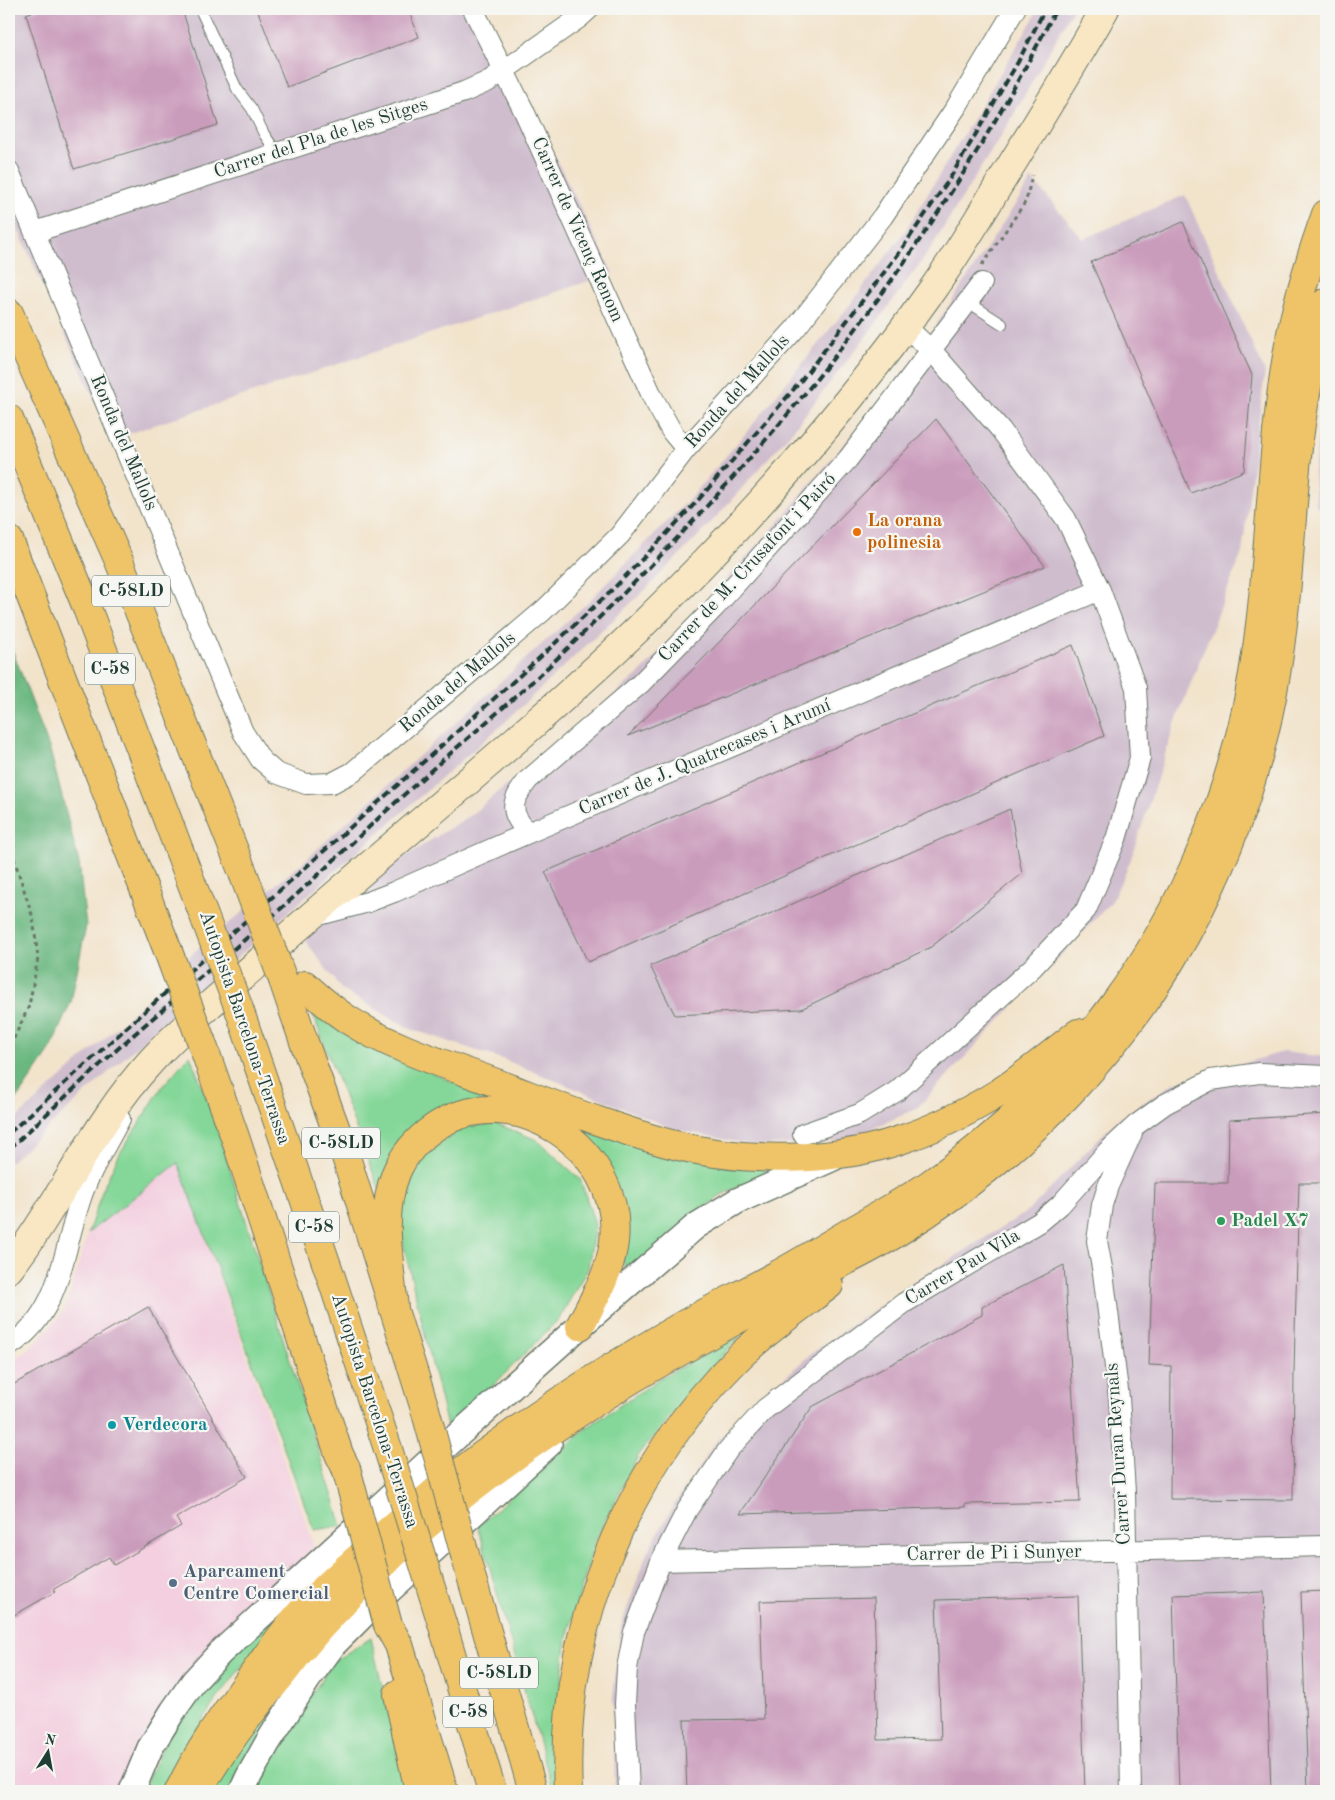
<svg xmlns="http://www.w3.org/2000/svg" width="1335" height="1800" font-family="'Old Standard TT',serif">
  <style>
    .built { fill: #f3cfdf }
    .industrial { fill: #cfbdce }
    .green { fill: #84d798; stroke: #528a66 }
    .forest { fill: #6bb880; stroke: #457a5a }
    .building { fill: #ca9cbc }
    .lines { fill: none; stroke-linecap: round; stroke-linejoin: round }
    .service-casing { stroke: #697769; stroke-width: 12 }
    .minor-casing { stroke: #697769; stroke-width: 22 }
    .tertiary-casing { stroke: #697769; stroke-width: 28 }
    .secondary-casing { stroke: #697769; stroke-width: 30 }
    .motorway-casing { stroke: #697769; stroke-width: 30 }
    .path { stroke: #697769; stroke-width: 3; stroke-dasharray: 4 4; stroke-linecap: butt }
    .service { stroke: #fff; stroke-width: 10 }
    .minor { stroke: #fff; stroke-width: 20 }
    .tertiary { stroke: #fff; stroke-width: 25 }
    .secondary { stroke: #f9e7c3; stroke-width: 28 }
    .motorway { stroke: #efc469; stroke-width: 28 }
    .rail { stroke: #1f3d34; stroke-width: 4; stroke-dasharray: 8 4; stroke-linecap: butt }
    .motorway-bridge-casing { stroke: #697769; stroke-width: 30; stroke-linecap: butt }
    .motorway-bridge { stroke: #efc469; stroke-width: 28 }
    .food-dot { fill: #e8710a; stroke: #f6f6f2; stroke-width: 2 }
    .leisure-dot { fill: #2e9e5b; stroke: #f6f6f2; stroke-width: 2 }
    .culture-dot { fill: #0f9aa8; stroke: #f6f6f2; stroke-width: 2 }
    .service-dot { fill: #5c6f8a; stroke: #f6f6f2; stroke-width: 2 }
    .labels { text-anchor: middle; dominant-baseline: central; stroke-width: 4.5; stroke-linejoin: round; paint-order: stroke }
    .shield { fill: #f6f6f2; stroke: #60746d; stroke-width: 1 }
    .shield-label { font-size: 18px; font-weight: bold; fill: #1f3d34 }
    .street-label { font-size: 19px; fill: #1f3d34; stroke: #f6f6f2 }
    .food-label { font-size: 19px; font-weight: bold; fill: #c56008; stroke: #f6f6f2; text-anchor: start }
    .leisure-label { font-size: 19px; font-weight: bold; fill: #27864d; stroke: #f6f6f2; text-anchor: start }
    .culture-label { font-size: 19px; font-weight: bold; fill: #0d838f; stroke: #f6f6f2; text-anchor: start }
    .service-label { font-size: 19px; font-weight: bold; fill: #4e5e75; stroke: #f6f6f2; text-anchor: start }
  </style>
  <rect width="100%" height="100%" fill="#f6f6f2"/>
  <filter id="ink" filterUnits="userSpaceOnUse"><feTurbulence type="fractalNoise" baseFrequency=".02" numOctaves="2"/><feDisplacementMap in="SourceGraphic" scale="10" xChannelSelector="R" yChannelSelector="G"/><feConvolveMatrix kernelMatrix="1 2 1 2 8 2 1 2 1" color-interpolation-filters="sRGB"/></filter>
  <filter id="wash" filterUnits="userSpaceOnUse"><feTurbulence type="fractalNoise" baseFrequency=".0096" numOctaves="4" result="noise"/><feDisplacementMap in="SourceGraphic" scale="20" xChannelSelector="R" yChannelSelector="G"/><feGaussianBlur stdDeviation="1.12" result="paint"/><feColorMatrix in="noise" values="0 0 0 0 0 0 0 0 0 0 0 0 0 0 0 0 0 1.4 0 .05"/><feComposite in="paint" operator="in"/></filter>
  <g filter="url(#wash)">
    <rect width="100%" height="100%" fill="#f2e3cb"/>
    <path class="built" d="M178 1162 315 1548 210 1649 124 1791H9V1360L24 1354 58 1319 66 1307 88 1233Z"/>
    <path class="industrial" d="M9 9H481L613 273 112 439 9 210Z
      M1039 9H1073L1010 121 927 254 868 334 789 435 710 524 648 587 503 724 169 1017 9 1163V1125L158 990 194 952 303 862 587 603 693 495 745 434 852 302 906 230Z
      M1032 179 1083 239 1185 195 1265 372 1242 553 1176 721 1130 862 1112 901 916 1109 844 1141 757 1146 674 1129 505 1060 411 1029 342 990 305 940 389 867 472 814 641 672 776 525 908 368Z
      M1326 368V506L1316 507 1314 472Z
      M1283 1052 1326 1057V1791H615L613 1697 621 1626 647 1553 674 1505 716 1442 757 1402 812 1353 910 1285 1028 1211 1117 1120 1174 1083Z"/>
    <path class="green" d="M311 1009 339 1031 450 1081 504 1097 456 1106 379 1189Z
      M190 1055 214 1119 342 1526 314 1530 178 1163 88 1233 104 1186 120 1153 162 1087Z
      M495 1123 537 1140 580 1179 595 1224 588 1268 559 1319 448 1431 400 1230 402 1185 421 1158 462 1128Z
      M583 1127 770 1171 719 1196 637 1264 626 1269 622 1260 610 1170Z
      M740 1336 696 1385 638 1456 596 1539 567 1637 556 1725V1791H553L478 1526 585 1429 662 1377Z
      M332 1567 243 1665 211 1707 160 1791H142L169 1734 210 1674Z
      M371 1638 406 1791H253L265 1765 334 1661Z
      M307 1660 235 1791H209Z"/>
    <path class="forest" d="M9 641 50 750 79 863 86 926 71 1002 49 1052 16 1100 9 1107Z"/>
    <g id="blocks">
      <path class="building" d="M41 9H182L218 125 74 169 26 14Z
        M257 9H408L419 37 287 87Z
        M1183 222 1252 375 1244 471 1191 493 1091 262Z
        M936 419 1045 566 628 736Z
        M1073 645 1104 736 588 962 545 872Z
        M1010 809 1022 874 931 947 801 1009 675 1015 650 966Z
        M1326 1114V1183H1299L1294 1370 1293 1500 1170 1499 1171 1366 1149 1365 1155 1183H1228L1229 1120Z
        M1064 1265 1080 1502 965 1504V1507L740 1514 812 1407 982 1315V1307Z
        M148 1307 247 1477 176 1518 181 1526 114 1565 109 1557 54 1589 55 1592 9 1618V1387Z
        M1326 1591V1791H1308L1301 1592Z
        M1264 1592 1271 1791H1179L1173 1595Z
        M1078 1596 1085 1791H687L684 1720 764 1719 760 1601 874 1598 878 1740 941 1739 936 1600Z"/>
    </g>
  </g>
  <g filter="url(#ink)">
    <use href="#blocks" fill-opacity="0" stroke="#697769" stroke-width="1"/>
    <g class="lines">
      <g class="service-casing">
        <path id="service" d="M200 9 237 89 252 109 264 134 277 153
          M968 302 1002 324"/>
      </g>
      <g class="minor-casing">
        <path id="minor" d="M473 9 524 111 653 398 672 432 686 449
          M9 171 243 732 261 760 276 773 306 784 332 783 353 772 544 610 620 535 686 449 795 329 883 216 957 106 1015 9
          M35 232 464 92 489 81 579 18 589 9
          M528 833C509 811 510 803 528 780L640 684 715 607 848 459 982 283
          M315 916 368 902 394 892 528 833 1100 590
          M803 1134 860 1114 897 1091 1033 967 1086 910 1116 839 1140 758 1136 688 1100 590 1066 519 1001 430 932 351 905 326
          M9 1346C61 1313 62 1254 80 1201 89 1172 106 1146 120 1119
          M661 1561 1326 1546
          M629 1791 625 1704 627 1668 634 1632 661 1561 687 1510 728 1450 765 1409 904 1303 1040 1222 1060 1205 1108 1151 1136 1125 1165 1104 1211 1080 1259 1073 1326 1076
          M1131 1791 1125 1492 1119 1398 1103 1273 1097 1241 1102 1205 1108 1186 1132 1133"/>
      </g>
      <g class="tertiary-casing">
        <path id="tertiary" d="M132 1791 150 1748 173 1711 194 1681 220 1653 458 1435 580 1326 696 1226 737 1201 833 1158
          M242 1791 249 1776 268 1742 308 1679 333 1645 370 1608 549 1444"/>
      </g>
      <g class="secondary-casing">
        <path id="secondary" d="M9 1269C61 1202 94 1123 152 1060 190 1019 235 984 277 946 397 839 523 739 639 628 745 525 846 411 932 290 957 255 978 219 1000 183 1036 125 1072 68 1105 9"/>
      </g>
      <g class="motorway-casing">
        <path id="motorway" d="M9 313 119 561 243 873
          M9 419 85 603 206 921
          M9 540 168 951
          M283 980 304 1042 346 1157 425 1409
          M305 985C318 997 332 1009 347 1019 394 1050 455 1067 507 1087 560 1107 613 1128 667 1143 736 1162 829 1164 897 1141 932 1130 966 1113 997 1094 1025 1076 1051 1054 1078 1033
          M238 1006 332 1280 388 1449
          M202 1043 235 1137 339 1454 346 1468
          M394 1308C390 1265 379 1215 396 1173 404 1154 419 1138 435 1127 514 1075 624 1150 614 1242 610 1273 594 1299 580 1326
          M465 1555 533 1791
          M388 1625 399 1645 444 1791
          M445 1633 492 1791
          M398 1694 419 1791
          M205 1779C227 1743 254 1708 281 1676 293 1660 305 1645 318 1630 409 1529 519 1447 634 1378 696 1341 760 1307 824 1272 847 1260 871 1249 893 1235 1023 1156 1132 1044 1200 908 1237 834 1263 755 1276 674 1288 602 1290 529 1297 457 1302 405 1313 353 1326 302
          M179 1791C197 1753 221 1719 245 1686 263 1661 281 1634 302 1611 323 1588 347 1568 370 1547 467 1460 570 1390 683 1325 713 1308 744 1293 775 1276 805 1260 834 1241 864 1224 885 1211 907 1200 927 1186 999 1136 1060 1077 1112 1007 1184 910 1233 793 1253 674 1272 562 1269 446 1291 334 1299 293 1312 253 1326 214
          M568 1791C560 1628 625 1471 740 1356 767 1330 799 1308 829 1285"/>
      </g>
      <path class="path" d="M982 265 1026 201 1032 175
        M9 843 33 918 38 958 29 1006 9 1049"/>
      <use href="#service" class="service"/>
      <use href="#minor" class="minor"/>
      <use href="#tertiary" class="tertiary"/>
      <use href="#secondary" class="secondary"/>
      <use href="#motorway" class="motorway"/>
      <path class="rail" d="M9 1133 536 661 613 589 653 548 700 498 800 382 899 253 950 178 1018 62 1045 9
        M9 1149C59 1103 108 1056 160 1012 201 976 244 941 285 905 330 865 372 823 417 783 460 744 504 708 546 669 622 597 695 522 763 443 878 311 977 165 1056 9"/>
      <g class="motorway-bridge-casing">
        <path id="motorway-bridge" d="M243 873 283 980
          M206 921 238 1006
          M168 951 202 1043
          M425 1409 465 1555
          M388 1449 445 1633
          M346 1468 388 1625"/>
      </g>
      <use href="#motorway-bridge" class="motorway-bridge"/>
    </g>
  </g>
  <circle class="food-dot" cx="857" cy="532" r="5"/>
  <circle class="leisure-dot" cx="1221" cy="1221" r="5"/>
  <circle class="culture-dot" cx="112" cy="1425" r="5"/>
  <circle class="service-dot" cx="173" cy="1583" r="5"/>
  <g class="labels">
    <g class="shield">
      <rect x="92" y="575.5" width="78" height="31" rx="4"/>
      <rect x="85" y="653.5" width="50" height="31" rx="4"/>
      <rect x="302" y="1127.5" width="78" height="31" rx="4"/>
      <rect x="289" y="1211.5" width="50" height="31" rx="4"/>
      <rect x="460" y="1657.5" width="78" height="31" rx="4"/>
      <rect x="443" y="1696.5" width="50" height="31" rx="4"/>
    </g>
    <g class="shield-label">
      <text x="131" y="591">C-58LD</text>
      <text x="110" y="669">C-58</text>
      <text x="341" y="1143">C-58LD</text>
      <text x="314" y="1227">C-58</text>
      <text x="499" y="1673">C-58LD</text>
      <text x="468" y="1712">C-58</text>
    </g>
    <g class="street-label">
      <text transform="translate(321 139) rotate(-18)">Carrer del Pla de les Sitges</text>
      <text transform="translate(577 230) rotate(66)">Carrer de Vicenç Renom</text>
      <text transform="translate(738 392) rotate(-48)">Ronda del Mallols</text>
      <text transform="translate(123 443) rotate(67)">Ronda del Mallols</text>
      <text transform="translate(748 568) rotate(-47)">Carrer de M. Crusafont i Pairó</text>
      <text transform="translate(458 683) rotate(-40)">Ronda del Mallols</text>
      <text transform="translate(705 758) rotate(-23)">Carrer de J. Quatrecases i Arumí</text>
      <text transform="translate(244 1028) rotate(71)">Autopista Barcelona-Terrassa</text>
      <text transform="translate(963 1268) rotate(-31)">Carrer Pau Vila</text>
      <text transform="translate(374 1411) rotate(72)">Autopista Barcelona-Terrassa</text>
      <text transform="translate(1119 1454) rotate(-94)">Carrer Duran Reynals</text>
      <text transform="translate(994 1554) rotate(-1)">Carrer de Pi i Sunyer</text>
    </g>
    <g class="food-label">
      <text x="867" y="521">La orana<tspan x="867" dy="22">polinesia</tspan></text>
    </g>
    <g class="leisure-label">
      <text x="1231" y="1221">Padel X7</text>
    </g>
    <g class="culture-label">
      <text x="122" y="1425">Verdecora</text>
    </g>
    <g class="service-label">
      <text x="183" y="1572">Aparcament<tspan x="183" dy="22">Centre Comercial</tspan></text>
    </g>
  </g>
  <rect width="1335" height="1800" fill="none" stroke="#f6f6f2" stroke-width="30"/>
  <g transform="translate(48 1752) rotate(11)" stroke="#f6f6f2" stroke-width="4" paint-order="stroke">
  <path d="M0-4L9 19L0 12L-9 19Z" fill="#1f3d34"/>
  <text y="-8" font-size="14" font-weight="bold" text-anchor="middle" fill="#1f3d34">N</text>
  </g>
</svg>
